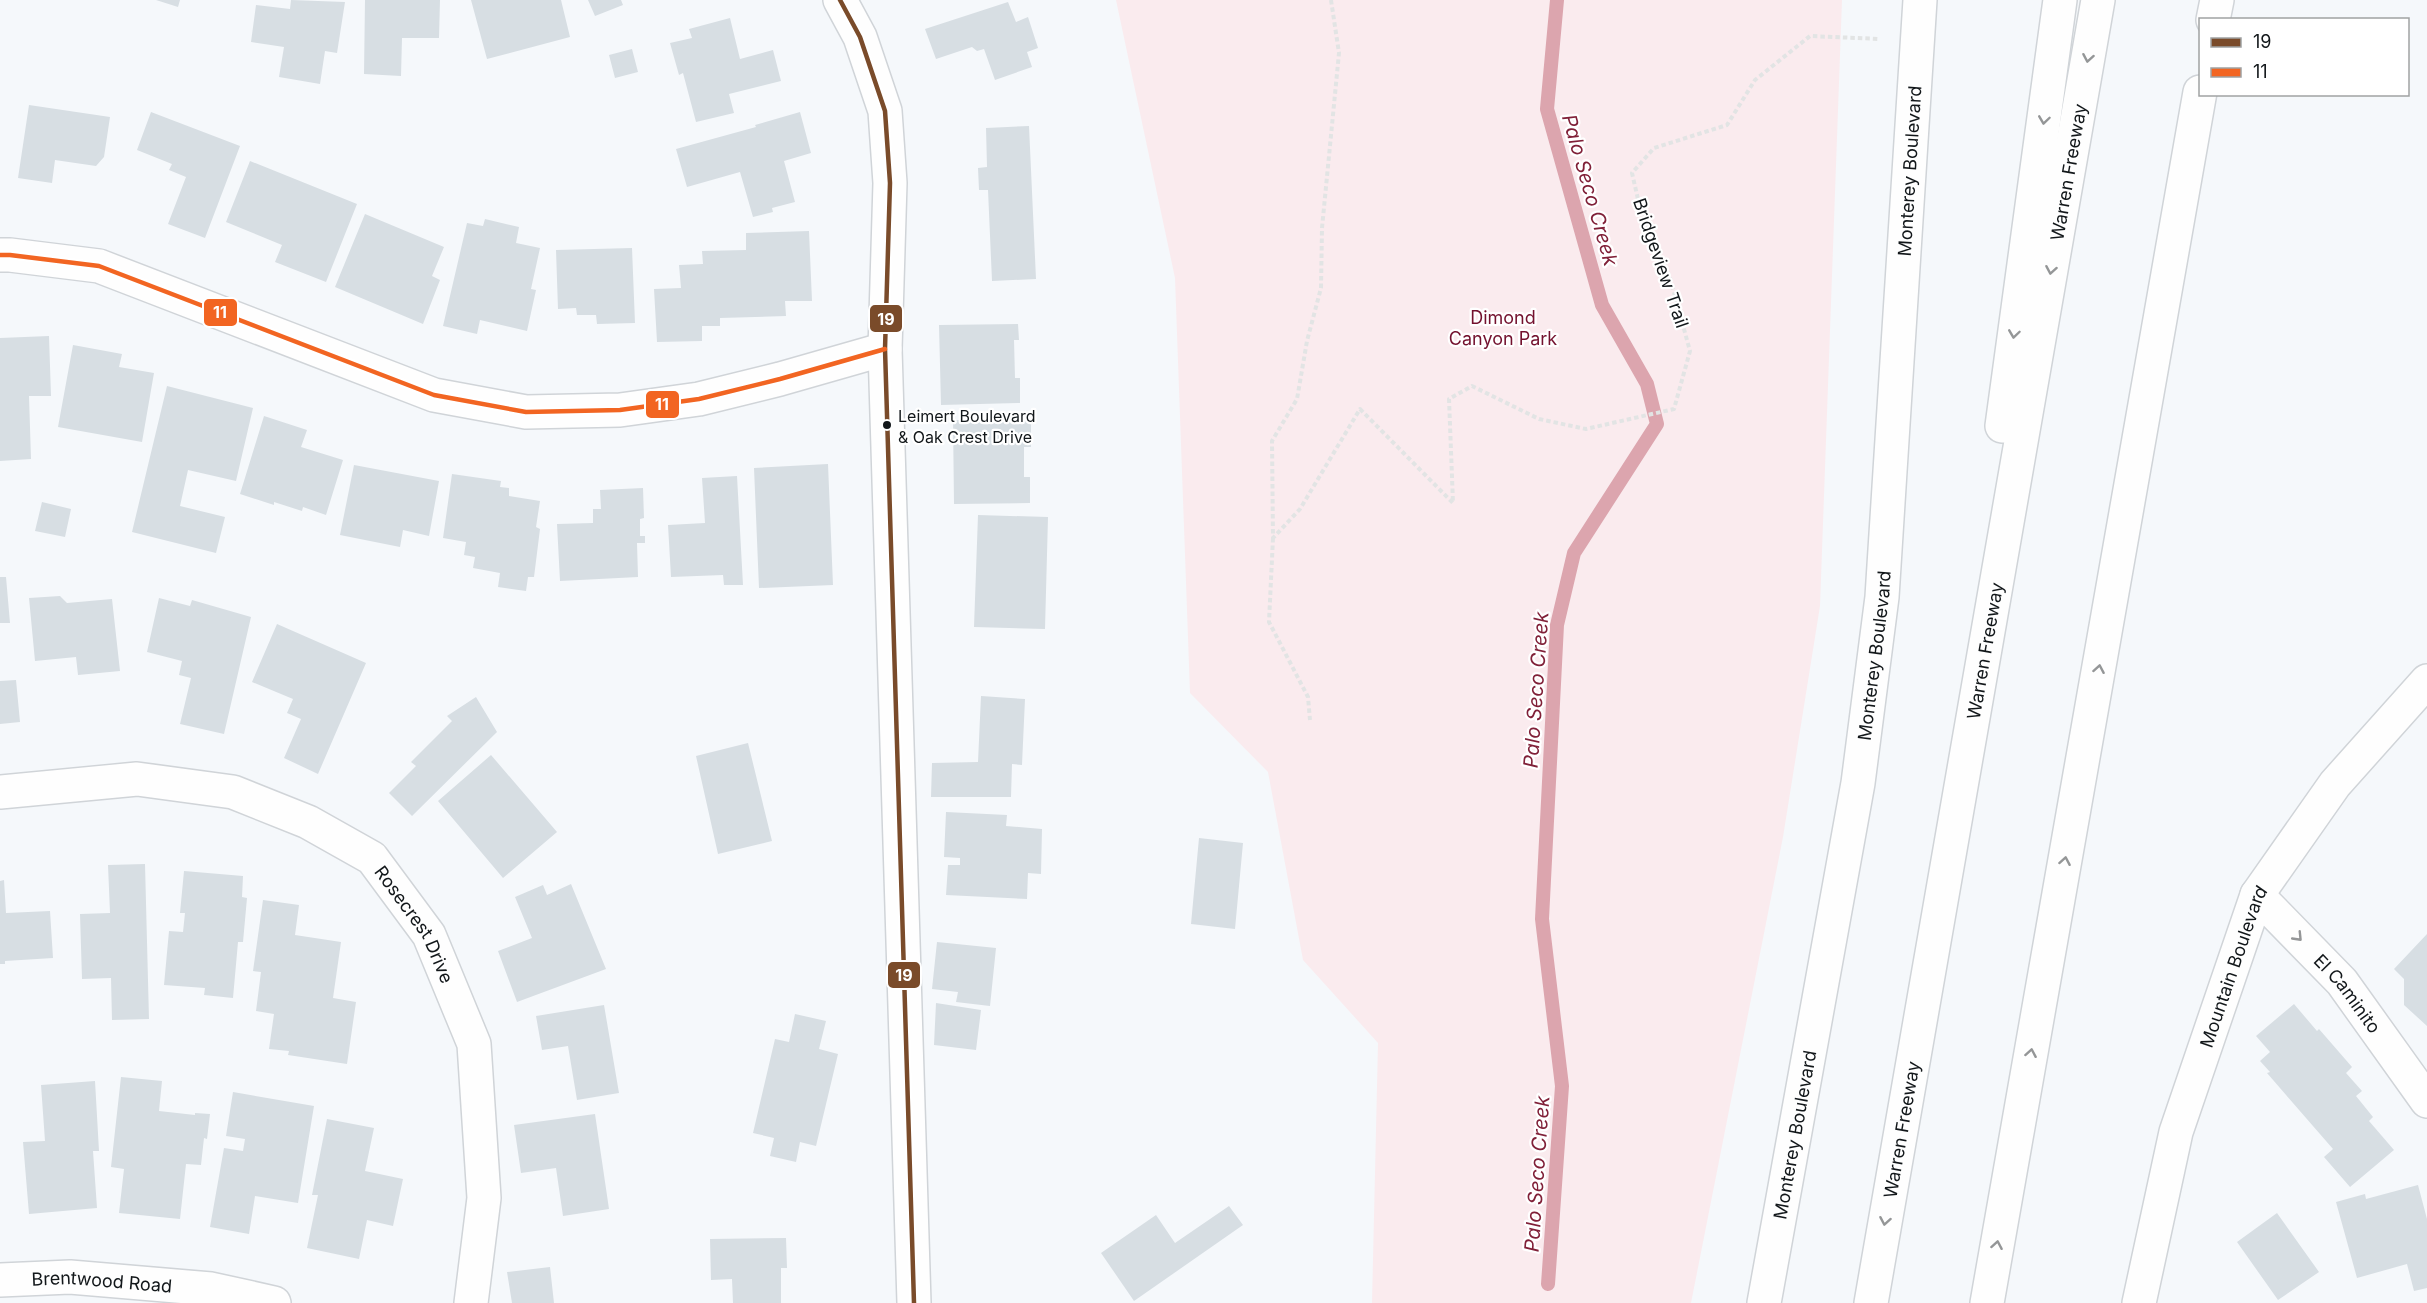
<svg xmlns="http://www.w3.org/2000/svg" width="2427" height="1303" font-family="Inter,sans-serif">
  <style>
    .green { fill: #faebee }
    .lines { fill: none; stroke-linecap: round; stroke-linejoin: round }
    .stream { stroke: #dca5ae; stroke-width: 14 }
    .building { fill: #d7dee3 }
    .street-casing { stroke: #d0d4d8; stroke-width: 36 }
    .secondary-casing { stroke: #d0d4d8; stroke-width: 36 }
    .highway-casing { stroke: #d0d4d8; stroke-width: 36 }
    .path { stroke: #e2e4e4; stroke-width: 4; stroke-dasharray: 4.5 3; stroke-linecap: butt }
    .street { stroke: #fefefe; stroke-width: 33 }
    .secondary { stroke: #fefefe; stroke-width: 33 }
    .highway { stroke: #fefefe; stroke-width: 33 }
    .bus-1-casing { stroke: #fff; stroke-width: 9 }
    .bus-2-casing { stroke: #fff; stroke-width: 9 }
    .bus-1 { stroke: #7a4b2a; stroke-width: 4.5 }
    .bus-2 { stroke: #f26522; stroke-width: 4.5 }
    .oneway { stroke: #949697 }
    .bus-dot { fill: #12171a; stroke: #fff; stroke-width: 2 }
    .labels { text-anchor: middle; dominant-baseline: central; stroke-width: 4.5; stroke-linejoin: round; paint-order: stroke }
    .bus-label { font-size: 16px; fill: #12171a; stroke: #fff; text-anchor: start }
    .street-label { font-size: 18px; fill: #12171a; stroke: #fff }
    .park-label { font-size: 18px; fill: #73112e; stroke: #fff }
    .water-label { font-size: 20px; font-style: italic; fill: #802038; stroke: #fff }
    .line-badge { stroke: #fff; stroke-width: 2 }
    .badge-label { font-size: 16px; text-anchor: middle; font-weight: bold; fill: #fff }
  </style>
  <rect width="100%" height="100%" fill="#f5f8fb"/>
  <path class="green" d="M1116 0H1842L1820 606 1783 837 1691 1303H1372L1378 1043 1303 960 1268 772 1190 693 1175 278Z"/>
  <g class="lines">
    <path class="stream" d="M1548 1284 1562 1086 1542 919 1557 625 1574 553 1657 424 1647 384 1602 305 1547 109 1557 0"/>
  </g>
  <path class="building" d="M156 0H180L178 7Z
    M291 0 345 2 337 53 325 51 320 84 279 77 284 47 251 42 256 5 290 9Z
    M365 0H440L439 38H402L401 76 364 74Z
    M471 0H561L570 37 487 59Z
    M588 0H621L623 5 595 16Z
    M1008 2 1016 22 1028 17 1038 48 1027 52 1032 67 995 80 984 49 977 51 972 47 936 59 925 29Z
    M730 18 740 59 773 50 781 81 729 94 734 113 696 122 683 73 679 75 670 43 692 38 689 29Z
    M632 49 638 72 615 78 609 55Z
    M29 105 110 117 104 157 96 166 55 160 52 183 18 178Z
    M151 112 240 146 205 238 168 224 186 177 169 170 172 164 137 150Z
    M800 112 811 153 784 161 795 202 772 208 773 212 753 217 740 172 687 187 676 149 756 127 755 125Z
    M1029 126 1036 279 992 281 988 190H979L978 168 987 167 986 128Z
    M250 161 357 204 326 282 275 262 282 245 226 222Z
    M365 214 444 247 432 276 440 280 423 324 335 287Z
    M485 219 519 227 516 243 540 248 531 289 536 290 527 331 480 320 477 334 443 326 467 223 483 226Z
    M809 231 812 301H785L786 316 720 318V326H702V341L657 342 654 289 681 288 679 265 703 264 702 251 746 250V233Z
    M632 248 635 323 597 324 596 315H577L576 308 558 309 556 250Z
    M1018 324 1019 340H1014L1015 378H1020V403L941 405 939 325Z
    M49 336 51 396H29L31 459 0 461V338Z
    M73 345 122 354 119 367 154 373 142 442 58 427Z
    M167 386 253 408 236 481 188 470 180 506 225 517 216 553 132 532Z
    M264 416 307 430 301 447 343 460 326 515 303 507 302 511 274 502V505L240 494Z
    M953 420H1031V447H1024V477H1030V503L954 504Z
    M828 464 833 585 759 588 754 468Z
    M354 465 439 481 429 536 403 530 400 547 340 535Z
    M452 474 501 481 500 487 509 488V496L540 501 536 527 540 529 534 577H528L526 591 498 587 500 573 473 568 475 557 464 555 466 542 443 538Z
    M737 476 743 585H724L723 575 671 577 668 525 705 523 702 478Z
    M643 488 644 518 640 519V536H645V543H637L638 577 560 581 557 524 593 523V509H601L600 490Z
    M42 502 71 509 65 537 35 531Z
    M978 515 1048 517 1045 629 974 627Z
    M0 577H6L10 623H0Z
    M60 596 67 603 112 599 120 671 78 675 76 657 35 661 29 598Z
    M159 598 190 606 192 600 251 617 224 734 180 724 191 678 179 675 182 661 147 652Z
    M277 624 366 663 318 774 284 758 301 719 287 713 293 699 252 682Z
    M16 680 20 722 0 724V681Z
    M981 696 1025 699 1022 765 1012 764 1011 797H931L932 763 978 762Z
    M476 697 497 732 412 816 389 793 416 766 411 762 452 721 447 716Z
    M748 743 772 841 718 854 696 756Z
    M491 755 557 832 503 878 438 801Z
    M946 812 1007 815 1006 826 1042 829 1041 874 1028 873 1027 899 946 895 948 865H960V858L944 857Z
    M1199 838 1243 843 1235 929 1191 924Z
    M145 864 149 1019 112 1020 111 978 82 979 80 914 110 913 108 865Z
    M184 871 243 876 242 897 247 898 243 942H238L233 998 204 995 205 988 164 985 169 931 183 932 185 913H180Z
    M4 880 6 913 50 911 53 958 5 961V964H0V881Z
    M571 884 606 969 517 1002 498 951 532 938 515 897 543 885 547 895Z
    M263 900 299 905 295 935 341 942 333 998 356 1002 347 1064 288 1055 289 1051 269 1049 274 1014 256 1011 261 972 253 971Z
    M2427 934V1026L2404 1005V979L2394 969Z
    M937 942 996 948 990 1006 956 1002 958 992 932 989Z
    M936 1003 981 1010 976 1050 934 1045Z
    M2294 1004 2317 1031 2319 1029 2352 1067 2346 1073 2362 1091 2356 1096 2373 1117 2369 1121 2394 1150 2350 1187 2324 1157 2333 1149 2267 1073 2270 1072 2260 1061 2270 1052 2256 1036Z
    M604 1005 619 1093 577 1100 568 1046 542 1050 536 1016Z
    M795 1014 826 1021 819 1049 838 1054 816 1146 800 1142 796 1162 770 1156 774 1138 753 1133 775 1039 789 1042Z
    M121 1077 162 1081 159 1111 195 1115V1113L210 1114 207 1139 204 1138 201 1165 186 1164 180 1219 119 1213 124 1169 111 1167Z
    M95 1081 99 1151H93L97 1208 29 1214 23 1142 45 1141 41 1085Z
    M233 1092 314 1106 298 1203 255 1196 249 1234 210 1227 224 1148 243 1151 245 1139 226 1136Z
    M595 1114 609 1209 563 1216 556 1168 521 1173 514 1125Z
    M327 1119 374 1128 365 1171 403 1179 393 1226 367 1220 359 1259 307 1248 318 1195H312Z
    M2418 1185 2427 1219V1288L2414 1291 2407 1264 2357 1278 2336 1202 2365 1194 2366 1199Z
    M1229 1206 1243 1225 1134 1301 1101 1253 1156 1215 1175 1243Z
    M2277 1213 2319 1272 2278 1300 2237 1242Z
    M786 1238 787 1268H781V1303H733L732 1279 711 1280 710 1239Z
    M550 1267 554 1303H512L507 1272Z"/>
  <g class="lines">
    <g class="street-casing">
      <g id="street">
        <path d="M0 255H10L99 266 434 395 526 412 620 410 699 399 780 379 885 349"/>
        <path id="s1" d="M0 792 137 779 233 792 308 822 372 858 429 935 474 1044 484 1198 471 1303"/>
        <path id="s2" d="M2257 895 2342 982 2427 1101"/>
        <path id="s3" d="M0 1280 70 1277 211 1289 274 1303"/>
      </g>
    </g>
    <g class="secondary-casing">
      <g id="secondary">
        <path d="M840 0 860 37 885 111 890 183 885 349 914 1303"/>
        <path id="s4" d="M1764 1303 1858 783 1882 597 1920 0"/>
        <path id="s5" d="M2139 1303 2176 1132 2257 895 2335 784 2427 681"/>
      </g>
    </g>
    <g class="highway-casing">
      <g id="highway">
        <path d="M2213 20 2217 0"/>
        <path d="M2002 426 2060 0"/>
        <path id="s6" d="M1871 1303 2098 0"/>
        <path d="M1987 1303 2200 92"/>
      </g>
    </g>
    <path class="path" d="M1331 0 1339 53 1322 228 1321 288 1307 341 1297 399 1272 441 1273 538 1300 509 1360 409 1453 503 1449 399 1472 386 1539 419 1586 429 1674 409 1690 351 1670 278 1640 208 1632 173 1654 148 1727 125 1755 80 1810 36 1880 39
      M1273 538 1269 622 1308 697 1310 720"/>
    <use href="#street" class="street"/>
    <use href="#secondary" class="secondary"/>
    <use href="#highway" class="highway"/>
    <g class="bus-1-casing">
      <path id="bus-1" d="M840 0 860 37 885 111 890 183 885 349 914 1303"/>
    </g>
    <g class="bus-2-casing">
      <path id="bus-2" d="M0 255H10L99 266 434 395 526 412 620 410 699 399 780 379 885 349"/>
    </g>
    <use href="#bus-1" class="bus-1"/>
    <use href="#bus-2" class="bus-2"/>
  </g>
  <defs><path id="oneway-chevron" d="M-2-3.5L2.5 0L-2 3.5" fill="none" stroke-width="1.6" stroke-linecap="round" stroke-linejoin="round" transform="scale(1.5)"/></defs>
  <g class="oneway">
    <use href="#oneway-chevron" transform="translate(2088 58) rotate(100)"/>
    <use href="#oneway-chevron" transform="translate(2044 120) rotate(98)"/>
    <use href="#oneway-chevron" transform="translate(2051 270) rotate(100)"/>
    <use href="#oneway-chevron" transform="translate(2014 334) rotate(98)"/>
    <use href="#oneway-chevron" transform="translate(2099 669) rotate(-80)"/>
    <use href="#oneway-chevron" transform="translate(2065 861) rotate(-80)"/>
    <use href="#oneway-chevron" transform="translate(2298 937) rotate(46)"/>
    <use href="#oneway-chevron" transform="translate(2031 1053) rotate(-80)"/>
    <use href="#oneway-chevron" transform="translate(1885 1221) rotate(100)"/>
    <use href="#oneway-chevron" transform="translate(1997 1245) rotate(-80)"/>
  </g>
  <circle class="bus-dot" cx="887" cy="425" r="5"/>
  <g class="labels">
    <g class="bus-label">
      <text x="898" y="416">Leimert Boulevard<tspan x="898" dy="21">&amp; Oak Crest Drive</tspan></text>
    </g>
    <g class="street-label">
      <text stroke="none"><textPath href="#s4" startOffset="1143">Monterey Boulevard</textPath></text>
      <text stroke="none"><textPath href="#s6" startOffset="1148">Warren Freeway</textPath></text>
      <text transform="translate(1661 263) rotate(71)">Bridgeview Trail</text>
      <text stroke="none"><textPath href="#s6" startOffset="662">Warren Freeway</textPath></text>
      <text stroke="none"><textPath href="#s4" startOffset="657">Monterey Boulevard</textPath></text>
      <text stroke="none"><textPath href="#s1" startOffset="468">Rosecrest Drive</textPath></text>
      <text stroke="none"><textPath href="#s5" startOffset="350">Mountain Boulevard</textPath></text>
      <text stroke="none"><textPath href="#s2" startOffset="134">El Caminito</textPath></text>
      <text stroke="none"><textPath href="#s6" startOffset="176">Warren Freeway</textPath></text>
      <text stroke="none"><textPath href="#s4" startOffset="171">Monterey Boulevard</textPath></text>
      <text stroke="none"><textPath href="#s3" startOffset="102">Brentwood Road</textPath></text>
    </g>
    <g class="park-label">
      <text x="1503" y="317">Dimond<tspan x="1503" dy="21">Canyon Park</tspan></text>
    </g>
    <g class="water-label">
      <text transform="translate(1590 190) rotate(74)">Palo Seco Creek</text>
      <text transform="translate(1536 690) rotate(-86)">Palo Seco Creek</text>
      <text transform="translate(1537 1174) rotate(-86)">Palo Seco Creek</text>
    </g>
  </g>
  <g class="line-badge">
    <rect x="203" y="298" width="35" height="29" rx="6" fill="#f26522"/>
    <rect x="869" y="304" width="34" height="29" rx="6" fill="#7a4b2a"/>
    <rect x="645" y="390" width="35" height="29" rx="6" fill="#f26522"/>
    <rect x="887" y="961" width="34" height="28" rx="6" fill="#7a4b2a"/>
  </g>
  <g class="badge-label">
    <text x="220" y="318">11</text>
    <text x="886" y="325">19</text>
    <text x="662" y="410">11</text>
    <text x="904" y="981">19</text>
  </g>
  <rect x="2199" y="18" width="210" height="78" fill="#ffffff" stroke="#a0a2a3" stroke-width="1.5"/>
  <rect x="2211" y="38" width="30" height="9" fill="#7a4b2a" stroke="#a0a2a3" stroke-width="1.5"/>
  <text x="2253" y="48" font-size="18" fill="#12171a">19</text>
  <rect x="2211" y="68" width="30" height="9" fill="#f26522" stroke="#a0a2a3" stroke-width="1.5"/>
  <text x="2253" y="78" font-size="18" fill="#12171a">11</text>
</svg>
